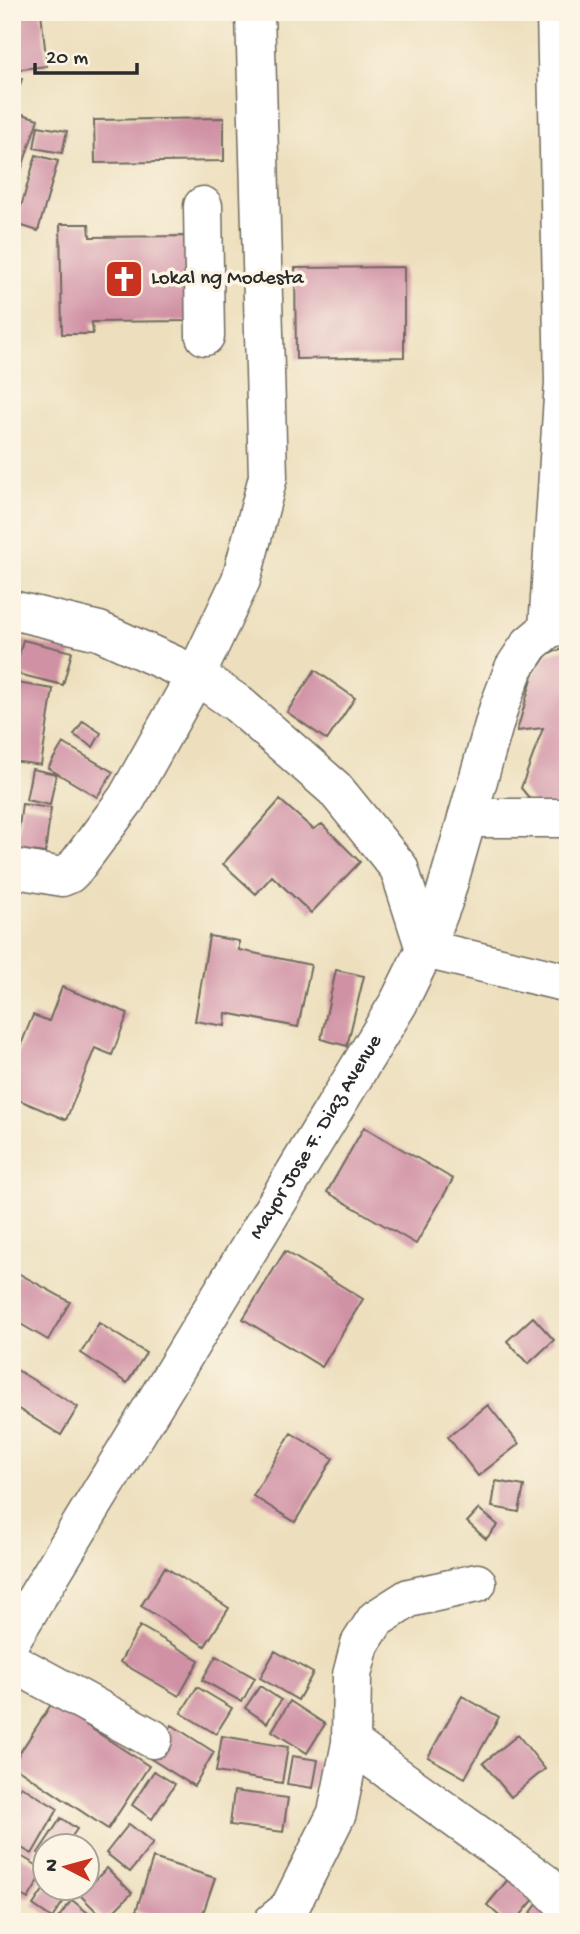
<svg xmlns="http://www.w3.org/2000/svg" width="580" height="1934" font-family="'Gochi Hand',sans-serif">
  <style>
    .building { fill: #d091a5 }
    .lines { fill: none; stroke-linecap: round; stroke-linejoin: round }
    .minor-casing { stroke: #6f6a5e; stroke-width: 41 }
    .major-casing { stroke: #6f6a5e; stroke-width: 41 }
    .minor { stroke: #fff; stroke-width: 38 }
    .major { stroke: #fff; stroke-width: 38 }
    .labels { text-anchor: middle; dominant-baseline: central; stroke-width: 7; stroke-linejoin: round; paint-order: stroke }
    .poi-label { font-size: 21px; fill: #2b2b2b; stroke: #fcf5e5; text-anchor: start }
    .street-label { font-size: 21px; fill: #2b2b2b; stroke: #fcf5e5 }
  </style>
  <rect width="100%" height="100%" fill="#fcf5e5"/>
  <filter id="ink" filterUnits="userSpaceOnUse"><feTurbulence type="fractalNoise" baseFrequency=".0143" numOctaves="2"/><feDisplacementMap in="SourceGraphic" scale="14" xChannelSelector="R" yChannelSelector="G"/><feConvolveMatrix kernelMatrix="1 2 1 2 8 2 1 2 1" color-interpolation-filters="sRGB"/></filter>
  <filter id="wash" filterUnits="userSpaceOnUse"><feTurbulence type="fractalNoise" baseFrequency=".00686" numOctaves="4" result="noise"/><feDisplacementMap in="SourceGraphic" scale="28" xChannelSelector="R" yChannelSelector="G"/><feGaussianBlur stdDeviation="1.57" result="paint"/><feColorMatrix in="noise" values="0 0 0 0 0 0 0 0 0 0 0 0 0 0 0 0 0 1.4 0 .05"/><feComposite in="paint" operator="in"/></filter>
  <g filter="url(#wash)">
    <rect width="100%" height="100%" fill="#eddfbd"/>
    <g id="blocks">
      <path class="building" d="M12 12H41L47 66 14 70Z
        M12 75 22 79 13 104H12Z
        M13 111 38 119 13 195 12 114Z
        M224 118V161L95 163 94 120Z
        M38 126 67 131 62 153 34 148Z
        M36 155 58 161 38 231 16 224Z
        M60 224H89L90 237 187 236 188 321 92 322 93 334H62Z
        M404 267V357L296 359 295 268Z
        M23 640 72 652 63 685 14 673Z
        M568 648V806L535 805 521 788 543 728 517 731 533 675 548 653Z
        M315 670 355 698 327 740 287 712Z
        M17 683 53 689 41 765 12 761V712Z
        M83 721 101 733 93 747 74 735Z
        M63 743 113 772 97 797 48 768Z
        M32 769 56 774 50 805 26 800Z
        M280 800 313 829 322 824 360 862 311 913 272 876 256 894 223 864Z
        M22 804 51 808 45 853 16 849Z
        M209 936 239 941V950L311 965 298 1027 226 1013 225 1026 195 1021Z
        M336 970 364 976 347 1046 321 1039Z
        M62 987 128 1013 112 1055 95 1048 66 1120 12 1097V1067L33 1015 49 1021Z
        M364 1127 453 1179 416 1244 327 1192Z
        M285 1251 363 1299 322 1367 243 1319Z
        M18 1273 70 1302 48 1340 12 1319V1284Z
        M533 1317 554 1340 528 1364 507 1341Z
        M99 1323 146 1353 127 1383 81 1353Z
        M12 1367 78 1407 61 1435 12 1405Z
        M488 1405 519 1444 478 1476 448 1437Z
        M291 1433 333 1458 295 1522 253 1496Z
        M496 1481 524 1486 519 1512 492 1507Z
        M479 1509 498 1525 486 1539 467 1522Z
        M165 1567 229 1608 205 1646 141 1606Z
        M140 1626 199 1660 179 1696 120 1662Z
        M275 1651 313 1673 298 1700 260 1678Z
        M216 1656 255 1678 242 1702 202 1680Z
        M260 1686 281 1700 267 1723 245 1708Z
        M197 1687 232 1708 216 1734 181 1713Z
        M462 1696 499 1717 465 1778 428 1757Z
        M290 1701 325 1724 307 1753 272 1731Z
        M52 1703 149 1766 108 1829 12 1765Z
        M172 1725 214 1752 194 1786 151 1759Z
        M518 1735 545 1769 511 1797 483 1763Z
        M222 1736 288 1747 282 1783 216 1772Z
        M292 1756 318 1760 313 1788 287 1784Z
        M154 1771 175 1784 152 1819 132 1805Z
        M21 1786 58 1809 32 1854 12 1843V1801Z
        M234 1791 288 1798 283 1832 230 1825Z
        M61 1818 77 1829 65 1846H46V1858L38 1853Z
        M129 1824 153 1843 130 1872 106 1853Z
        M19 1855 45 1870 28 1899 12 1890V1868Z
        M153 1858 215 1878 200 1922H168L136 1911Z
        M107 1868 132 1893 105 1920 80 1895Z
        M510 1877 535 1898 515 1922H506L487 1905Z
        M46 1886V1888H73L52 1918 33 1905Z
        M72 1900 99 1922H55Z
        M540 1900 561 1922H524Z"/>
    </g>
  </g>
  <g filter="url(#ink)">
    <use href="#blocks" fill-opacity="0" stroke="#6f6a5e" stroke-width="2"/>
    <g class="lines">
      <g class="minor-casing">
        <path id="minor" d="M203 206 205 336
          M12 610 99 631 196 675 238 704 335 789 399 868 425 949 568 983
          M548 629 564 382 556 12
          M467 818H568
          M12 868 62 877 69 874 75 868 127 798 196 675 241 580 268 477 255 12
          M12 1662 153 1739
          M351 1743 543 1882 568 1907
          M273 1922 289 1909 337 1813 351 1743 352 1675 360 1644 376 1619 409 1598 477 1583"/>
      </g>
      <g class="major-casing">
        <g id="major">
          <path id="s1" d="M12 1638 399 1002 425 949 443 902 499 707 514 668 530 644 548 629 568 623"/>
        </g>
      </g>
      <use href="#minor" class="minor"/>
      <use href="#major" class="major"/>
    </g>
  </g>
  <defs>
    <g id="church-square" transform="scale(2.0125)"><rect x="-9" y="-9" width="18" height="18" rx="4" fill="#c8321e" stroke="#fcf5e5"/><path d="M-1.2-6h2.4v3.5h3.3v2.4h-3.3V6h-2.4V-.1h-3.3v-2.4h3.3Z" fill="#fff"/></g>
  </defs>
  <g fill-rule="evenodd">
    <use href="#church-square" x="124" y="279"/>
  </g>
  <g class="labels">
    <g class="poi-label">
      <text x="151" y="279">Lokal ng Modesta</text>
    </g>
    <g class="street-label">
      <text stroke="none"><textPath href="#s1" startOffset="586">Mayor Jose F. Diaz Avenue</textPath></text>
    </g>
  </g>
  <rect width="580" height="1934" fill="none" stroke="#fcf5e5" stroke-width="42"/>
  <g transform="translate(66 1867) rotate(276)"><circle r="33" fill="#fcf5e5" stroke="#a8a49b" stroke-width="2"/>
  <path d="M0-5L12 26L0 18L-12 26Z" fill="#c8321e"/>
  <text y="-10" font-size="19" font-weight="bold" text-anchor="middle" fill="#2b2b2b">N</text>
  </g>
  <path d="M35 63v10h102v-10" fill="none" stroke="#2b2b2b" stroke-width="3.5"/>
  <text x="46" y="63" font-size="21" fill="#2b2b2b" stroke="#fcf5e5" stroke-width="5" paint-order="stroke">20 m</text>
</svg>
